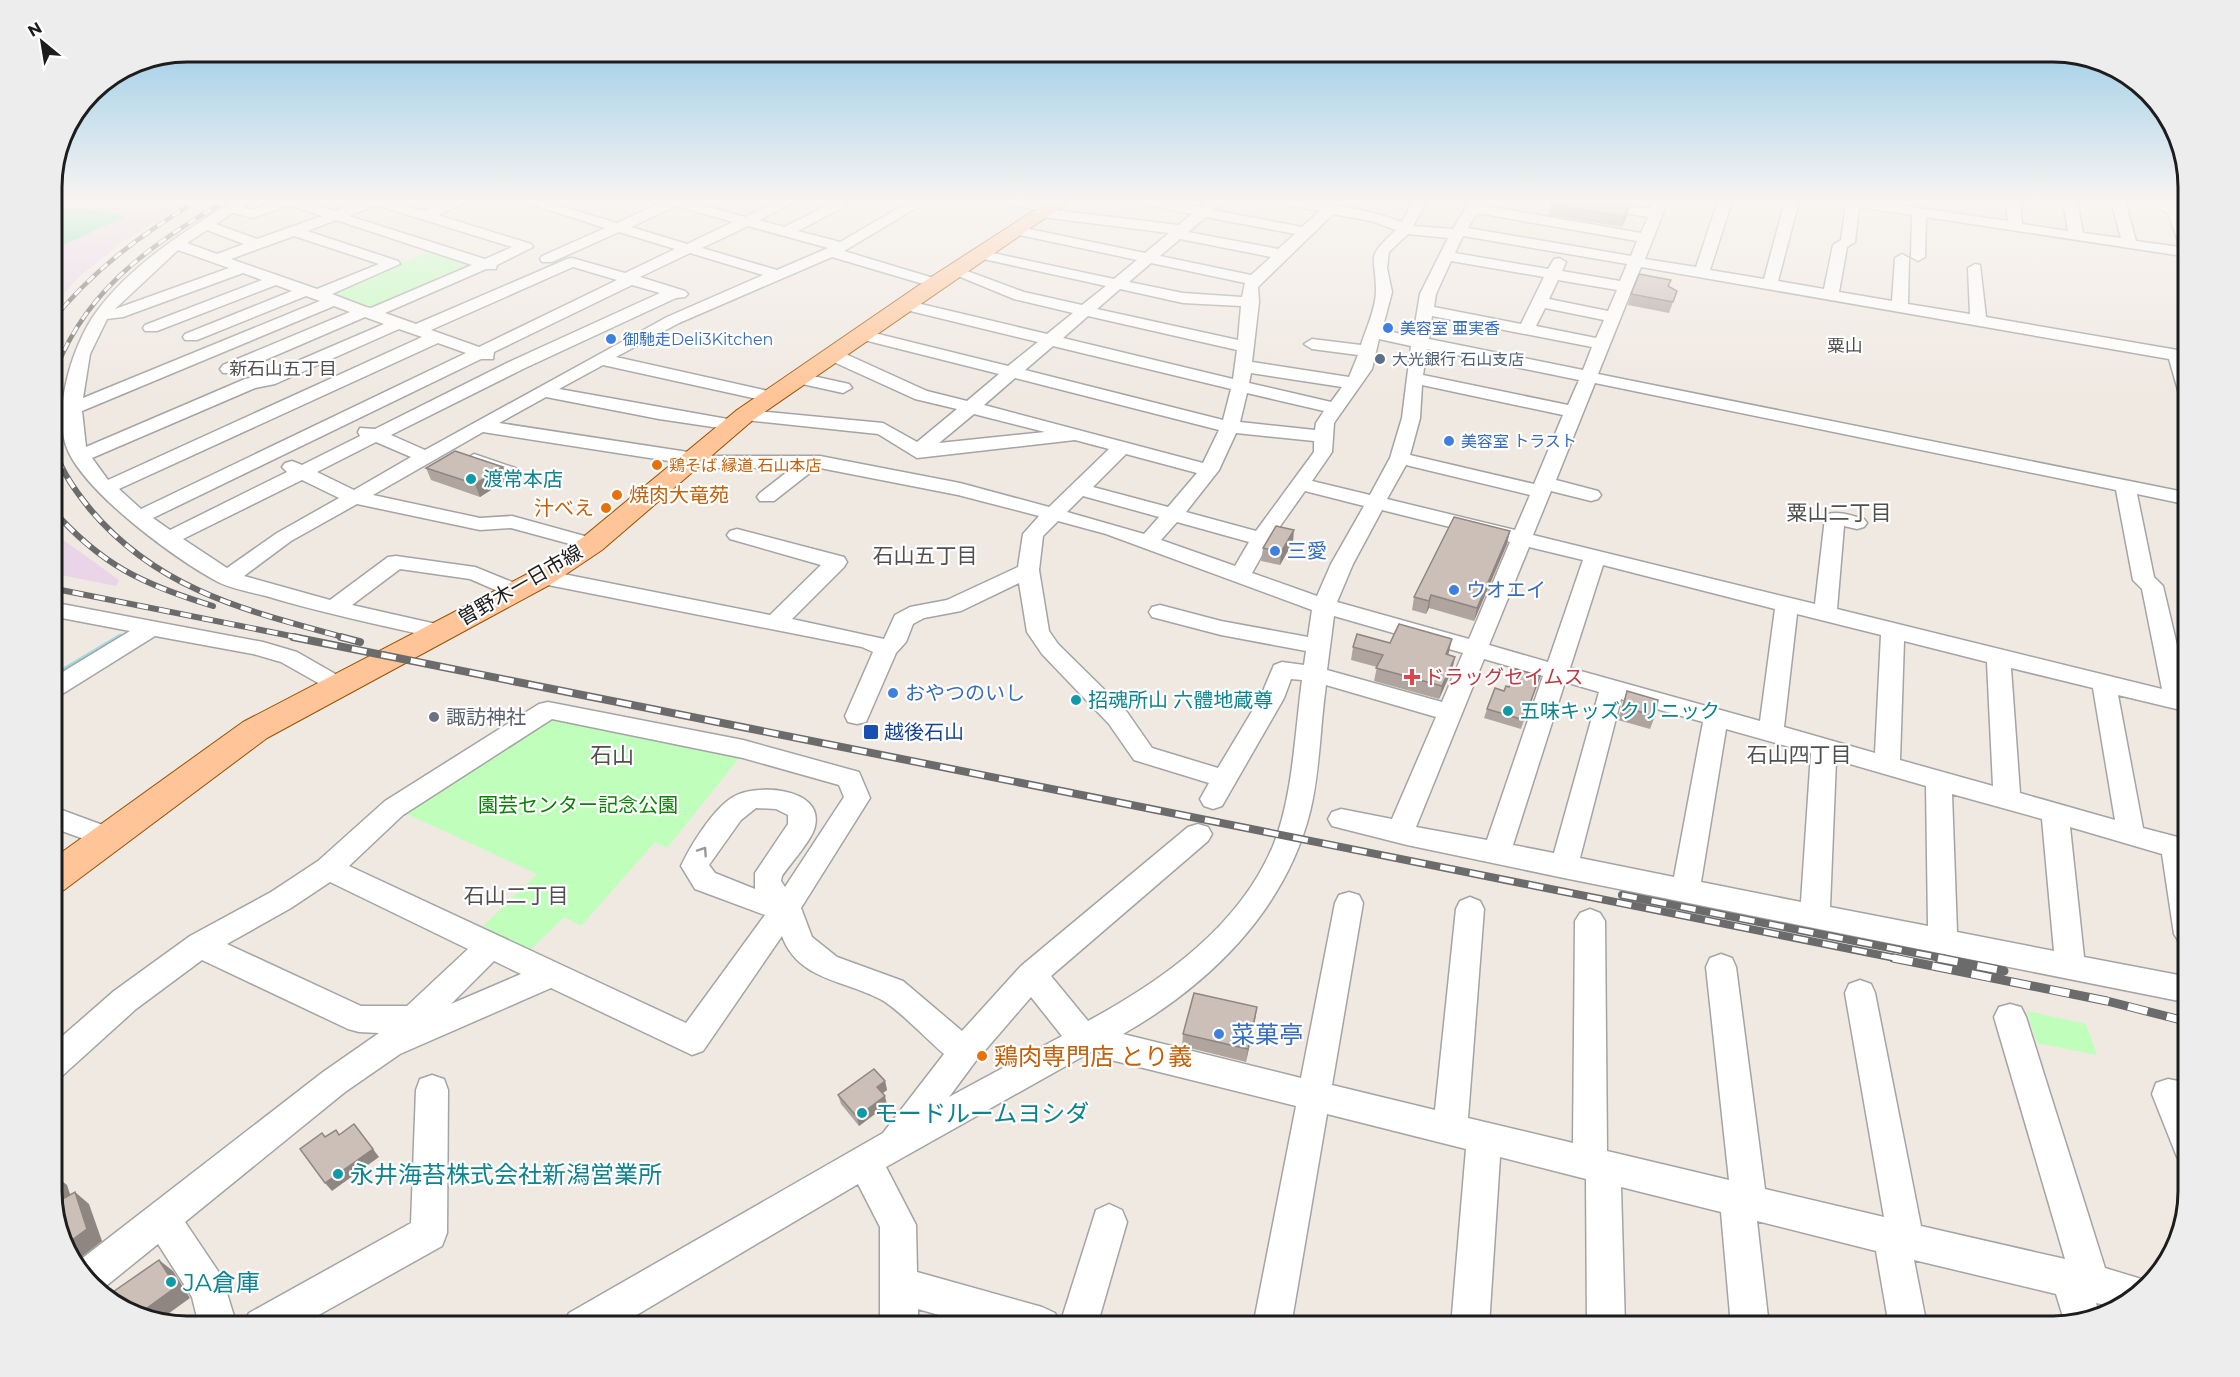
<svg xmlns="http://www.w3.org/2000/svg" width="2240" height="1377" font-family="Montserrat,'Noto Sans JP',sans-serif">
  <style>
    .industrial { fill: #e9d4e8 }
    .park { fill: #bffebb }
    .pitch { fill: #7ae5ad }
    .lines { fill: none; stroke-linecap: round; stroke-linejoin: round }
    .stream-far1 { stroke: #9fdbe1; stroke-width: 4.5 }
    .stream { stroke: #9fdbe1; stroke-width: 6 }
    .minor-casing { stroke: #a4a4a4; stroke-width: 3 }
    .major-casing { stroke: #975100; stroke-width: 2 }
    .minor { fill: #fff; fill-rule: evenodd }
    .major { fill: #ffc598; fill-rule: evenodd }
    .rail-far3-casing { stroke: #6b6b6b; stroke-width: 4.5 }
    .rail-far2-casing { stroke: #6b6b6b; stroke-width: 6 }
    .rail-far1-casing { stroke: #6b6b6b; stroke-width: 8 }
    .rail-casing { stroke: #6b6b6b; stroke-width: 9 }
    .rail-far3 { stroke: #fff; stroke-width: 3; stroke-dasharray: 9; stroke-linecap: butt }
    .rail-far2 { stroke: #fff; stroke-width: 4; stroke-dasharray: 11; stroke-linecap: butt }
    .rail-far1 { stroke: #fff; stroke-width: 5; stroke-dasharray: 15; stroke-linecap: butt }
    .rail { stroke: #fff; stroke-width: 7; stroke-dasharray: 20; stroke-linecap: butt }
    .wall { fill: #afa49e }
    .shaded-wall { fill: #8f8681 }
    .building { fill: #ccbfb8; stroke: #8f8681; stroke-width: 1.5 }
    .oneway { stroke: #999 }
    .shop-dot { fill: #3f7fe0; stroke: #fff; stroke-width: 2 }
    .service-dot { fill: #5c6f8a; stroke: #fff; stroke-width: 2 }
    .food-dot { fill: #e8710a; stroke: #fff; stroke-width: 2 }
    .culture-dot { fill: #0f9aa8; stroke: #fff; stroke-width: 2 }
    .health-dot { fill: #e0444e; stroke: #fff; stroke-width: 2 }
    .worship-dot { fill: #6b7280; stroke: #fff; stroke-width: 2 }
    .transit-dot { fill: #1a4fb4; stroke: #fff; stroke-width: 2 }
    .labels { text-anchor: middle; dominant-baseline: central; stroke-width: 4.5; stroke-linejoin: round; paint-order: stroke }
    .far-shop-label { font-size: 16px; fill: #366cbe; stroke: #fff; text-anchor: start }
    .far-service-label { font-size: 16px; fill: #4e5e75; stroke: #fff; text-anchor: start }
    .far-food-label { font-size: 16px; fill: #c56008; stroke: #fff; text-anchor: start }
    .far-quarter-label { font-size: 18px; fill: #505050; stroke: #fff }
    .far-neighbourhood-label { font-size: 18px; fill: #505050; stroke: #fff }
    .culture-label { font-size: 20px; fill: #0d838f; stroke: #fff; text-anchor: start }
    .food-label { font-size: 20px; fill: #c56008; stroke: #fff; text-anchor: start }
    .shop-label { font-size: 20px; fill: #366cbe; stroke: #fff; text-anchor: start }
    .street-label { font-size: 20px; fill: #1d1d1d; stroke: #fff }
    .health-label { font-size: 20px; fill: #be3a42; stroke: #fff; text-anchor: start }
    .worship-label { font-size: 20px; fill: #5b616d; stroke: #fff; text-anchor: start }
    .transit-label { font-size: 20px; fill: #164399; stroke: #fff; text-anchor: start }
    .park-label { font-size: 20px; fill: #098402; stroke: #fff }
    .neighbourhood-label { font-size: 21px; fill: #505050; stroke: #fff }
    .quarter-label { font-size: 22px; fill: #505050; stroke: #fff }
    .near-shop-label { font-size: 24px; fill: #366cbe; stroke: #fff; text-anchor: start }
    .near-food-label { font-size: 24px; fill: #c56008; stroke: #fff; text-anchor: start }
    .near-culture-label { font-size: 24px; fill: #0d838f; stroke: #fff; text-anchor: start }
    .rim { fill: none; stroke: #1d1d1d; stroke-width: 3 }
  </style>
  <rect width="100%" height="100%" fill="#f0e9e2"/>
  <path class="industrial" d="M51 201H188L125 240 105 256 78 278 51 308Z
    M51 531 119 580 116 586 51 573Z"/>
  <path class="park" d="M435 250 479 264 371 309 329 293Z
    M557 719 740 757 667 848 655 842 581 926 564 917 530 950 483 926 537 874 405 813 539 724Z
    M2027 1011 2086 1024 2097 1055 2037 1043Z"/>
  <path class="pitch" d="M81 208 126 216 51 251V210Z"/>
  <g class="lines">
    <path class="stream-far1" d="M117 638 121 636"/>
    <path class="stream" d="M51 678 120 637"/>
    <g class="minor-casing">
      <path id="minor" d="M233 201H249L242 207 252 210 275 201H304L335 211 363 201H390L424 211 450 201H469L438 215 531 244 533 247 497 265 496 269H486L385 313 416 324 567 259 572 258 625 273 675 249 619 232 552 262H542L540 259 542 256 605 228 521 201H543L617 223 664 201H687L745 217 778 201H796L759 220 784 227 837 201H855L798 231 840 242 911 201H928L844 251 940 280 943 283 940 286H930L832 257 679 323 616 357 777 393 780 397 777 401 771 402 603 365 559 389 733 420 742 425 739 429 733 430 659 419 546 397 499 423 714 456H820L960 483 1049 507 1109 449 1075 440 917 458 878 434 745 420 736 415 745 410 883 423 917 442 957 409 915 399 827 359 825 355 827 351H839L927 391 967 401 999 374 856 338 854 335 862 330 1008 366 1038 342 898 308 896 305 904 300 1047 334 1073 313 1014 299 946 271 949 268H959L1024 292 1082 305 1106 286 979 258 972 254 979 250 1114 279 1137 260 1015 234 1008 230 1015 226 1145 253 1169 233 1042 217 1035 213 1038 210 1006 204 1004 201H1033L1054 205V210L1178 225 1192 214 1145 205 1138 201H1166L1200 207 1208 201H1223L1213 210 1302 227 1320 211 1283 204 1281 201C1322 201 1363 208 1402 222L1413 201H1427L1413 226 1453 229 1470 201H1484L1481 205 1641 233 1648 217 1596 208 1589 204 1592 201 1651 209 1654 201H1668L1645 259 1696 267 1718 201H1732L1710 270 1764 279 1785 201H1799L1778 281 1824 289 1833 245 1841 240 1846 205 1837 201H1871L2008 221 2006 201H2020L2022 224 2068 231 2063 201H2077L2083 233 2121 238 2111 201H2125L2136 241 2180 247 2168 213 2161 210 2157 201H2171L2181 211 2189 232V257L1926 217 1925 257 1918 261 1911 257 1912 215 1859 207 1855 242 1847 247 1839 292 1892 301 1895 258 1902 254 1909 258 1908 304 1970 314 1968 268 1975 264 1980 265 1986 317 2189 352V362H2187L2189 402 2180 397 2169 359 1641 267 1598 374 2189 493V505L2137 494 2154 577 2163 586 2189 696V712L2118 695 2143 828 2189 840V946L2179 942 2174 934 2162 854 2070 827 2084 957 2189 977V1003L1564 878 1407 845 1332 826 1328 819 1332 812 1341 809 1392 819 1436 717 1326 685C1320 727 1320 772 1310 812 1285 911 1209 985 1123 1034L1301 1078 1335 903 1339 895 1349 892 1359 895 1363 903 1332 1085 1435 1110 1456 909 1460 901 1470 897 1480 901 1484 909 1468 1118 1573 1143 1575 921 1580 913 1590 909 1600 913 1605 921 1607 1151 1729 1180 1706 967 1710 958 1721 954 1732 958 1736 967 1765 1189 1884 1217 1845 993 1849 984 1860 980 1871 984 1875 993 1921 1226 2065 1259 1994 1017 1999 1007 2010 1004 2021 1007 2026 1017 2105 1268 2148 1281 2121 1308 2096 1303 2099 1314 2065 1323 2056 1294 1914 1260 1927 1326H1889L1876 1251 1757 1221 1769 1326H1731L1721 1212 1621 1187 1625 1326H1587L1586 1179 1500 1157 1489 1326H1451L1466 1149 1327 1114 1291 1326H1253L1296 1106 1115 1061 1104 1057 1096 1049 886 1167 916 1225 917 1272 1042 1307 1055 1313 1060 1324 1096 1210 1109 1204 1122 1210 1127 1222 1097 1326H977L918 1309V1326H880V1227L858 1184 618 1326H563L569 1313 883 1133 944 1054C926 1039 899 1009 880 999 844 980 798 980 782 936L703 1051 692 1055 551 988 400 1054 345 1092 185 1222 222 1277 237 1326H199L192 1297 158 1244 101 1290 75 1264 323 1072 379 1033 359 1032 348 1029 202 960 136 1009 62 1076 51 1080V1046L114 991 190 936 271 892 318 861 385 801 539 704 548 702 743 740 859 772 870 798 801 908 812 937 837 957 903 981 962 1031 1021 966 1188 827 1198 824 1208 827 1212 834 1208 841 1051 976 1088 1021C1162 981 1239 927 1273 846 1293 797 1295 732 1302 680L1291 679 1284 698 1222 806 1213 809 1204 806 1200 799 1209 783 1134 760 1109 724 1042 654 1027 632 1019 583 961 611 924 618 913 624 906 642 896 653 866 722 857 724 848 722 845 716 873 652 862 647 543 584 535 582 532 577 535 572 543 570 770 615 821 565 730 539 727 535 730 531 737 529 844 557 847 562 844 567 792 619 884 639 895 615 910 607 947 600 1018 567 1023 534 1039 516 958 495 820 468H816L774 501H760L757 497 760 493 792 468H714L483 432 373 495 480 518 512 516 599 540 602 544 599 548 592 550 511 528 480 530 357 504 291 541 244 576 330 600 388 557 396 556 475 567 522 586 525 591 522 596 514 598 470 579 400 569 352 605 445 626 448 631 445 636 437 638C380 625 322 613 266 596 250 592 232 589 218 582 174 558 91 497 69 453 50 414 73 343 97 311 132 264 184 232 233 201ZM289 205 322 216 257 239 216 224 233 213 253 218ZM376 205 512 247 485 259 349 216ZM676 206 733 222 687 244 631 227ZM1477 213 1637 241 1631 256 1468 228ZM1333 214 1371 221 1396 230C1364 260 1376 253 1376 291 1376 308 1366 329 1361 345L1312 339 1304 344 1312 349 1358 355 1349 377 1252 362 1259 302 1258 287ZM1206 217 1295 234 1278 249 1188 232ZM336 220 472 265 371 308 366 307 332 294 400 264 398 261 307 231ZM748 226 828 248 777 270 702 248ZM207 230 244 244 217 254 187 243ZM1408 234 1448 238 1420 294 1413 336 1382 330 1392 292 1387 268 1389 252ZM294 236 379 264 317 289 231 259ZM1463 236 1627 264 1620 281 1562 271 1566 262 1559 258 1554 259 1548 269 1455 253ZM1180 239 1271 257 1251 275 1160 256ZM178 250 229 268 115 309ZM690 253 763 275 667 317 425 450 391 435 523 369 676 298 685 297 688 294 685 291 640 277ZM1451 261 1544 277 1521 324 1434 307 1436 294ZM1151 263 1245 283 1242 297 1183 293 1129 282ZM573 267 617 280 479 347 431 330ZM243 273 262 280 145 325 143 328 145 331H157L276 285 292 291 185 334 183 337 185 340H197L306 296 320 301 83 398 90 354 107 319 123 317ZM1558 280 1617 290 1608 311 1549 299ZM632 285 660 293 511 361 375 429 360 428 358 432 360 436 302 465 292 461 285 463 282 467 287 472 170 530 153 518 481 359H493L494 352ZM1120 289 1183 303 1241 306 1238 340 1097 309ZM334 306 350 312 223 365 220 369 223 373H235L365 317 384 324 265 375 245 379 86 447 82 411ZM1545 308 1604 320 1596 338 1536 326ZM1088 316 1237 350 1233 379 1063 338ZM1432 316 1592 347 1583 370 1429 339ZM399 329 422 337 108 480 92 458 255 388 275 384ZM1379 339 1411 346 1402 418 1390 458 1370 495 1312 481 1332 452 1334 423 1372 369ZM438 343 466 353 141 509 119 489ZM1053 346 1231 389 1223 420 1025 370ZM1427 349 1579 380 1568 405 1423 375ZM1251 373 1342 387 1331 402 1249 383ZM1015 378 1219 430 1203 463 984 405ZM1595 383 2116 490 2133 580 2142 589 2162 689 1837 609 1844 526 1857 529 1864 527 1867 523 1864 519C1852 516 1840 511 1828 514L1825 518 1815 604 1533 535 1551 491 1591 501 1598 499 1601 495 1598 491 1556 480ZM1422 385 1563 415 1534 484 1410 455 1420 418ZM1247 393 1324 411 1316 423 1315 430 1240 422ZM974 414 1045 432 939 443ZM1236 433 1314 441V452L1256 531 1186 512 1219 470ZM376 442 411 457 354 490 317 472ZM1126 454 1197 473 1168 507 1093 487ZM1406 465 1530 495 1515 530 1387 499ZM302 480 339 498 277 533 227 568 183 539ZM1305 491 1364 506 1331 564 1317 596 1252 573 1271 539ZM1083 496 1159 517 1144 534 1067 512ZM1382 510 1510 542 1469 639 1337 602 1353 564ZM1058 521 1106 534 1312 610 1308 637 1221 621 1160 605 1152 607 1149 612 1152 617 1221 635 1306 651 1304 665 1282 662 1274 665 1260 698 1218 768 1152 748 1127 712 1058 644 1049 631 1039 570 1043 536ZM1177 522 1249 542 1235 566 1161 540ZM1529 547 1583 560 1548 662 1489 645ZM1603 565 1775 609 1760 721 1570 668ZM1797 614 1881 635 1875 753 1784 727ZM1334 616 1463 653 1442 702 1327 670ZM1904 641 1987 662 1993 786 1900 760ZM1484 659 1543 676 1487 840 1416 827ZM2011 668 2093 688 2115 820 2020 793ZM1565 682 1599 692 1554 853 1513 845ZM1621 699 1703 722 1674 877 1580 858ZM552 719 743 758 839 785 844 797 785 887 781 881 782 876C790 864 813 839 815 826 824 787 755 783 733 797 713 809 691 845 681 866L695 889 765 915 686 1023 349 866 403 815ZM1726 729 1811 753 1801 902 1701 882ZM1836 760 1926 786 1928 926 1830 907ZM1952 794 2042 819 2054 951 1957 932ZM756 808 776 809 788 815V824L755 873V889L715 873 709 865 741 820ZM330 882 468 949 407 1006H361L227 944 291 908ZM494 961 521 974 451 1004ZM1031 997 1062 1036 949 1097 975 1062Z
        M799 373 849 384 852 388 843 393 793 382 790 378 793 374Z
        M474 454 518 469 521 473 511 479 467 464 464 460Z
        M51 602 263 642 297 652 344 679 348 685 344 691 336 693 281 662 253 654 155 636 59 696 51 698V679L130 631 51 616Z
        M51 806 116 830 120 837 116 844 106 847 51 827Z
        M432 1075 444 1079 448 1090 447 1233 442 1246 299 1326H243L249 1313 411 1223 416 1090 420 1079Z
        M2168 1079 2189 1083V1162L2177 1157 2152 1094 2156 1083Z"/>
    </g>
    <g class="major-casing">
      <path id="major" d="M1049 201H1070L753 420 602 550 553 583 267 738 64 890 51 894V860L243 722 533 571 582 538 737 410 928 279Z"/>
    </g>
    <use href="#minor" class="minor"/>
    <use href="#major" class="major"/>
    <g class="rail-far3-casing">
      <path id="rail-far3" d="M51 322C92 271 141 234 197 201
        M51 384C78 296 148 245 226 201"/>
    </g>
    <g class="rail-far2-casing">
      <path id="rail-far2" d="M51 438C57 465 73 488 90 509 159 591 248 611 346 638
        M51 508C101 565 142 584 213 606
        M51 588 301 638"/>
    </g>
    <g class="rail-far1-casing">
      <path id="rail-far1" d="M293 637 1900 959
        M341 637 360 642
        M1622 895 1946 959"/>
    </g>
    <g class="rail-casing">
      <path id="rail" d="M1893 958 2107 1001 2189 1022
        M1938 958 2004 971"/>
    </g>
    <use href="#rail-far3" class="rail-far3"/>
    <use href="#rail-far2" class="rail-far2"/>
    <use href="#rail-far1" class="rail-far1"/>
    <use href="#rail" class="rail"/>
  </g>
  <path class="wall" d="M1551 204 1627 216 1622 227 1549 215Z
    M1671 280 1669 286 1677 291 1669 313 1628 305 1631 294Z
    M503 467 508 479 480 497 431 480 426 468Z
    M1293 542 1280 565 1261 561 1263 548Z
    M1507 544 1474 621 1429 608 1426 614 1412 610 1414 597Z
    M1390 643 1449 652 1448 655 1455 657 1452 670 1439 699 1374 681 1377 667 1351 660 1353 647Z
    M1540 676 1521 729 1484 718 1487 709 1509 687Z
    M1627 691 1655 716 1650 729 1618 720 1622 705Z
    M1257 1007 1255 1020 1246 1062 1182 1046 1183 1034Z
    M885 1081 887 1090 882 1093 887 1105 859 1126 841 1104 838 1095Z"/>
  <path class="shaded-wall" d="M1629 206 1627 216 1622 227 1624 217Z
    M503 467 508 479 480 497 475 484Z
    M1294 530 1293 542 1280 565 1281 552Z
    M1510 531 1507 544 1474 621 1477 608Z
    M1431 595 1429 608 1426 614 1429 601Z
    M1452 639 1449 652 1443 667 1446 654Z
    M1455 657 1452 670 1439 699 1442 686Z
    M1257 1007 1255 1020 1246 1062 1248 1049Z
    M885 1081 887 1090 879 1096 877 1087Z
    M885 1096 887 1105 859 1126 857 1117Z
    M361 1133 379 1157 332 1191 325 1183Z
    M52 1173 67 1185 76 1212 61 1200Z
    M75 1192 89 1204 102 1241 74 1263 69 1258 65 1245Z
    M159 1260 173 1271 190 1298 161 1319 140 1313Z"/>
  <path class="building" d="M1553 201H1606L1629 206 1624 217 1551 204Z
    M1639 274 1671 280 1668 286 1677 291 1673 302 1631 294Z
    M455 451 503 467 475 484 426 468Z
    M1454 517 1510 531 1477 608 1431 595 1429 601 1414 597Z
    M1276 526 1294 530 1281 552 1263 548Z
    M1399 624 1452 639 1446 654 1455 657 1442 686 1376 668 1383 655 1353 647 1357 634 1390 643Z
    M1516 669 1540 676 1524 720 1487 709 1495 688 1504 691 1506 686 1509 687Z
    M1627 691 1658 700 1655 716 1623 707Z
    M1194 993 1257 1007 1248 1049 1183 1034Z
    M874 1069 885 1081 877 1087 885 1096 857 1117 838 1095Z
    M354 1124 373 1149 325 1183 300 1149 322 1133 325 1137 336 1130 339 1135Z
    M51 1173H52L61 1200 75 1192 87 1229 65 1245 51 1199Z
    M159 1260 176 1287 140 1313 119 1308 107 1296Z"/>
  <defs><path id="oneway-chevron" d="M-2-3.5L2.5 0L-2 3.5" fill="none" stroke-width="1.6" stroke-linecap="round" stroke-linejoin="round" transform="scale(1.5)"/></defs>
  <use class="oneway" href="#oneway-chevron" transform="translate(703 851) rotate(-56)"/>
  <linearGradient id="sky" x2="0" y2="1"><stop stop-color="#8bc4e5"/><stop offset="0.51" stop-color="#f8f5f2"/><stop offset="1" stop-color="#f8f5f2" stop-opacity="0"/></linearGradient>
  <rect width="2240" height="394" fill="url(#sky)"/>
  <g class="shop-dot">
    <circle cx="1388" cy="328" r="6"/>
    <circle cx="611" cy="339" r="6"/>
    <circle cx="1449" cy="441" r="6"/>
    <circle cx="1275" cy="551" r="6"/>
    <circle cx="1454" cy="590" r="6"/>
    <circle cx="893" cy="693" r="6"/>
    <circle cx="1219" cy="1034" r="6"/>
  </g>
  <circle class="service-dot" cx="1380" cy="359" r="6"/>
  <g class="food-dot">
    <circle cx="657" cy="465" r="6"/>
    <circle cx="617" cy="495" r="6"/>
    <circle cx="606" cy="508" r="6"/>
    <circle cx="982" cy="1056" r="6"/>
  </g>
  <g class="culture-dot">
    <circle cx="471" cy="479" r="6"/>
    <circle cx="1076" cy="700" r="6"/>
    <circle cx="1508" cy="711" r="6"/>
    <circle cx="862" cy="1113" r="6"/>
    <circle cx="338" cy="1174" r="6"/>
    <circle cx="171" cy="1282" r="6"/>
  </g>
  <path class="health-dot" d="M1409 668h6v6h6v6h-6v6h-6v-6h-6v-6h6z"/>
  <circle class="worship-dot" cx="434" cy="717" r="6"/>
  <rect class="transit-dot" x="863" y="724" width="16" height="16" rx="3"/>
  <g class="labels">
    <g class="far-shop-label">
      <text x="1400" y="328">美容室 亜実香</text>
      <text x="623" y="339">御馳走Deli3Kitchen</text>
      <text x="1461" y="441">美容室 トラスト</text>
    </g>
    <g class="far-service-label">
      <text x="1392" y="359">大光銀行 石山支店</text>
    </g>
    <g class="far-food-label">
      <text x="669" y="465">鶏そば 縁道 石山本店</text>
    </g>
    <g class="far-quarter-label">
      <text x="1845" y="346">粟山</text>
    </g>
    <g class="far-neighbourhood-label">
      <text x="283" y="369">新石山五丁目</text>
    </g>
    <g class="culture-label">
      <text x="483" y="479">渡常本店</text>
      <text x="1088" y="700">招魂所山 六體地蔵尊</text>
      <text x="1520" y="711">五味キッズクリニック</text>
    </g>
    <g class="food-label">
      <text x="629" y="495">焼肉大竜苑</text>
      <text x="594" y="508" text-anchor="end">汁べえ</text>
    </g>
    <g class="shop-label">
      <text x="1287" y="551">三愛</text>
      <text x="1466" y="590">ウオエイ</text>
      <text x="905" y="693">おやつのいし</text>
    </g>
    <g class="street-label">
      <text transform="translate(520 585) rotate(-30)">曽野木一日市線</text>
    </g>
    <g class="health-label">
      <text x="1424" y="677">ドラッグセイムス</text>
    </g>
    <g class="worship-label">
      <text x="446" y="717">諏訪神社</text>
    </g>
    <g class="transit-label">
      <text x="884" y="732">越後石山</text>
    </g>
    <g class="park-label">
      <text x="578" y="805">園芸センター記念公園</text>
    </g>
    <g class="neighbourhood-label">
      <text x="1839" y="512">粟山二丁目</text>
      <text x="925" y="555">石山五丁目</text>
      <text x="1799" y="754">石山四丁目</text>
      <text x="516" y="895">石山二丁目</text>
    </g>
    <g class="quarter-label">
      <text x="612" y="755">石山</text>
    </g>
    <g class="near-shop-label">
      <text x="1231" y="1034">菜菓亭</text>
    </g>
    <g class="near-food-label">
      <text x="994" y="1056">鶏肉専門店 とり義</text>
    </g>
    <g class="near-culture-label">
      <text x="874" y="1113">モードルームヨシダ</text>
      <text x="350" y="1174">永井海苔株式会社新潟営業所</text>
      <text x="183" y="1282">JA倉庫</text>
    </g>
  </g>
  <path d="M0 0H2240V1377H0ZM187 62H2053A125 125 0 0 1 2178 187V1191A125 125 0 0 1 2053 1316H187A125 125 0 0 1 62 1191V187A125 125 0 0 1 187 62Z" fill="#ededed" fill-rule="evenodd"/>
  <path class="rim" d="M187 62H2053A125 125 0 0 1 2178 187V1191A125 125 0 0 1 2053 1316H187A125 125 0 0 1 62 1191V187A125 125 0 0 1 187 62Z"/>
  <g transform="translate(42 42) rotate(330)" stroke="#ffffff" stroke-width="4.5" paint-order="stroke">
  <path d="M0-4.5L10 22L0 15L-10 22Z" fill="#1d1d1d"/>
  <text y="-9" font-size="16" font-weight="bold" text-anchor="middle" fill="#1d1d1d">N</text>
  </g>
</svg>
